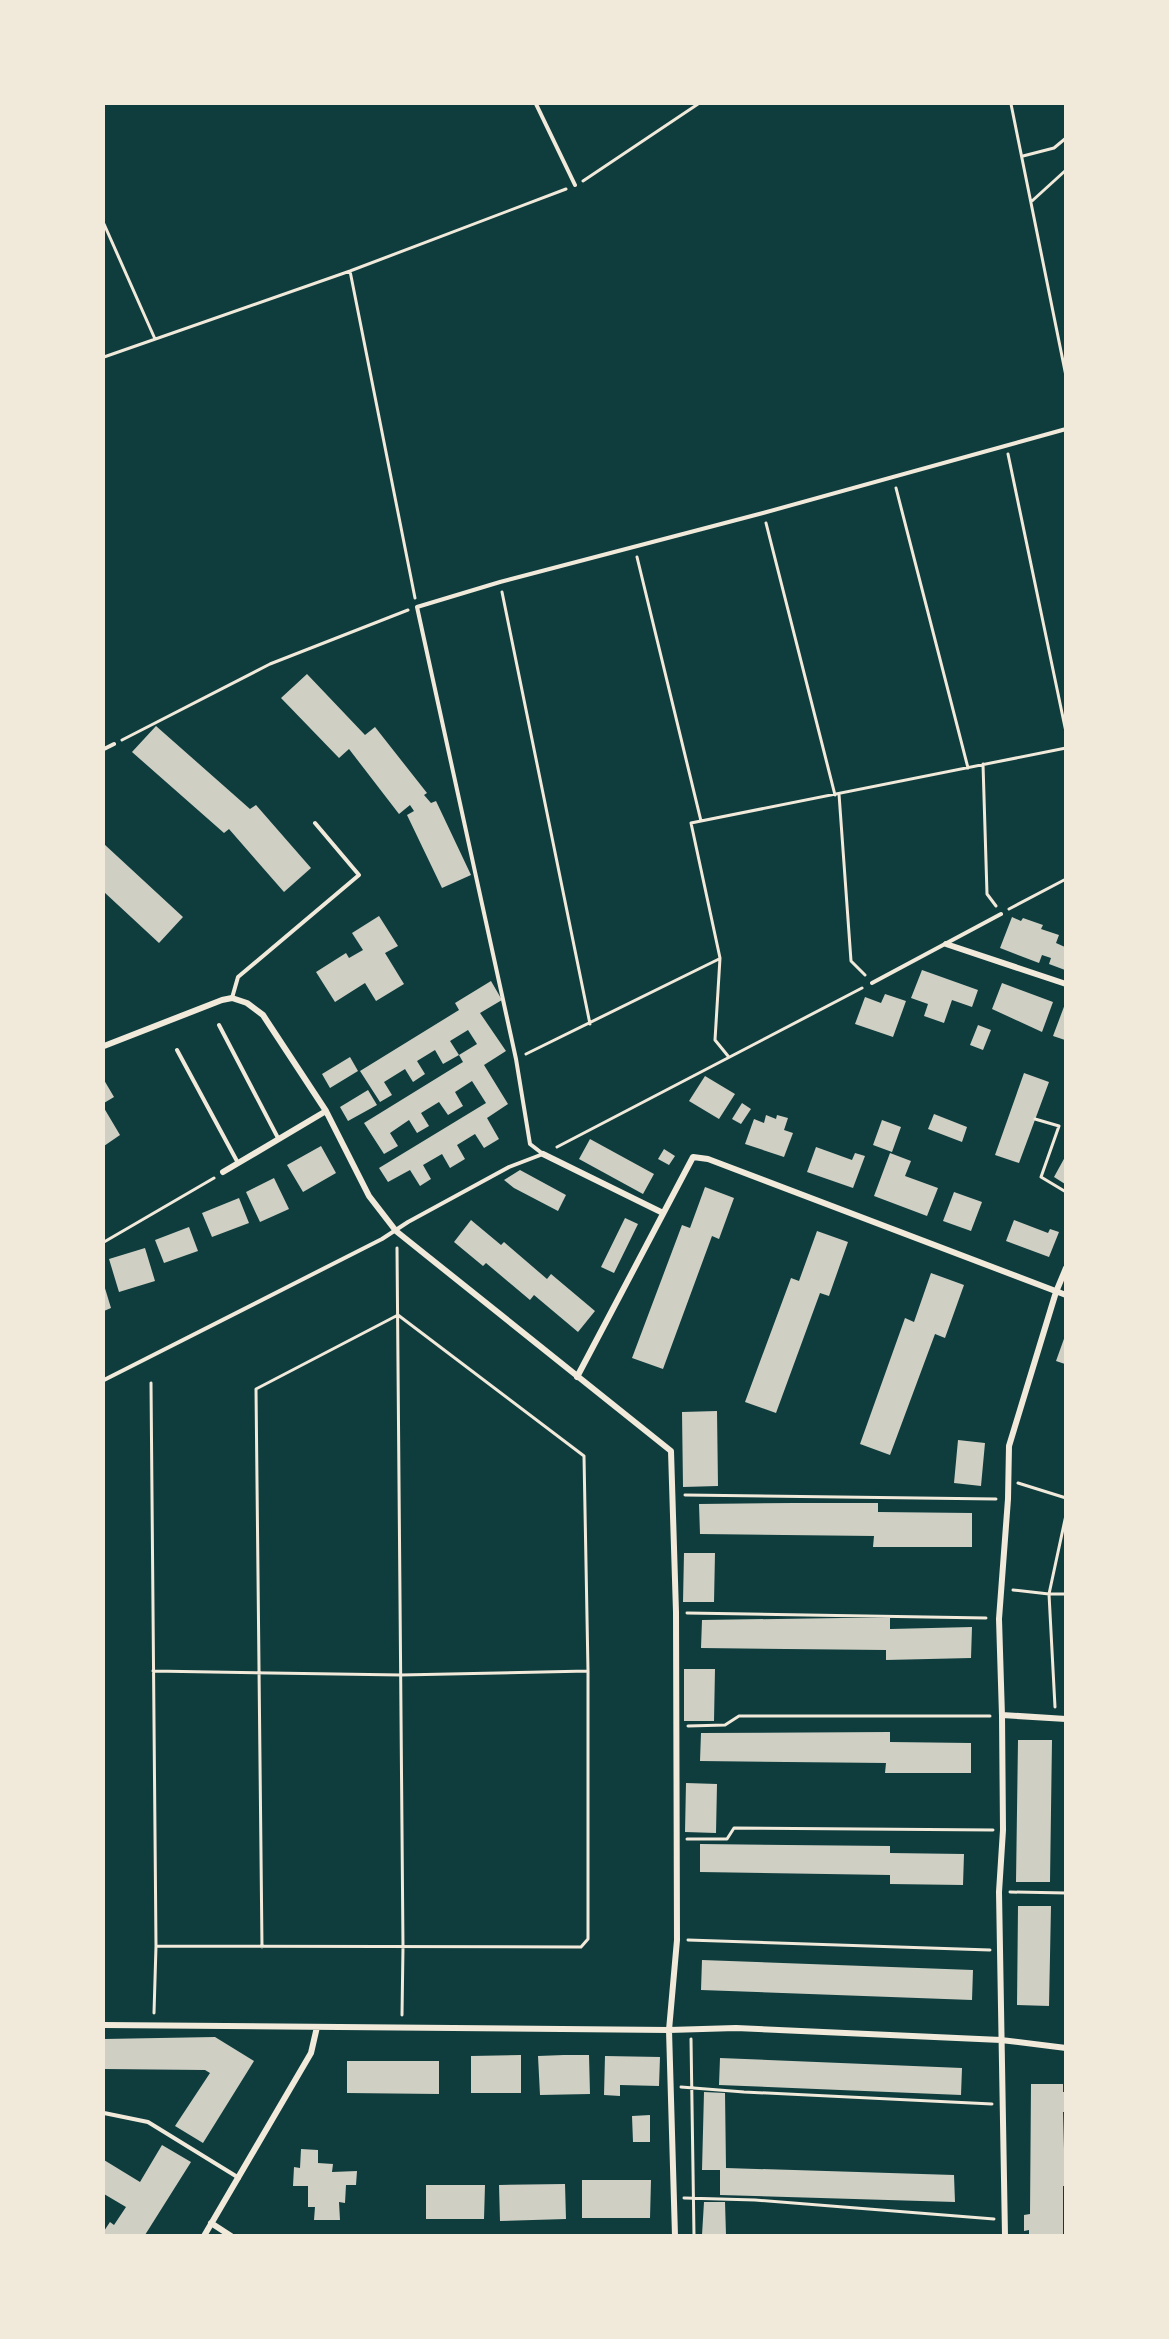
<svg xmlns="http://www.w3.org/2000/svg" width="1169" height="2339" font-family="'Public Sans',sans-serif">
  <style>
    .building { fill: #cfcfc3 }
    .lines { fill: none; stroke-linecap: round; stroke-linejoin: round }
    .path { stroke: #f1e9da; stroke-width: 3 }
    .service { stroke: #f1e9da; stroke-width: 4 }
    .minor { stroke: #f1e9da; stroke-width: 6 }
  </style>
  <rect width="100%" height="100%" fill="#0f3d3e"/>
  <path class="building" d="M307 674 365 735 375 727 427 793 424 795 431 803 436 801 471 875 442 888 407 815 414 811 410 805 399 814 349 749 339 758 281 698Z
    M156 726 250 809 256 805 311 868 284 892 229 829 224 833 132 752Z
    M104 844 183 917 159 943 104 892Z
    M379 916 398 946 385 953 404 984 376 1001 365 983 335 1002 316 972 346 953 349 958 363 950 352 933Z
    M1012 917 1021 921 1023 918 1043 925 1041 929 1059 935 1056 943 1065 947V970L1049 964 1051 958 1042 955 1039 963 1000 948Z
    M922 970 978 990 972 1007 952 1000 944 1023 924 1016 928 1004 911 998Z
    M491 981 502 1000 480 1013 506 1051 484 1065 508 1104 487 1118 499 1139 484 1148 475 1134 457 1145 465 1159 450 1168 442 1154 423 1165 431 1179 420 1186 410 1170 388 1182 379 1168 486 1103 472 1081 455 1092 463 1106 448 1115 439 1102 421 1113 429 1126 417 1133 409 1120 390 1133 398 1146 384 1154 364 1123 463 1062 459 1055 477 1044 468 1030 450 1041 459 1055 443 1064 435 1050 417 1061 425 1074 413 1082 405 1069 384 1082 392 1095 380 1102 360 1071 459 1010 455 1003Z
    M1002 983 1053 1002 1042 1032 992 1009Z
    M885 994 906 1001 893 1037 855 1024 865 997 881 1003Z
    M1065 1004V1040L1053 1036Z
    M978 1025 991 1030 983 1050 970 1045Z
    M350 1057 358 1071 330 1088 322 1074Z
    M1024 1073 1049 1082 1019 1163 995 1155Z
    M705 1076 735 1094 719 1119 689 1101Z
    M104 1080 114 1097 104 1103Z
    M368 1090 377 1105 348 1121 340 1107Z
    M742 1103 751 1109 741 1124 732 1119Z
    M104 1108 120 1135 104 1146Z
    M934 1114 967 1127 962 1142 928 1129Z
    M766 1115 776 1119 777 1115 788 1118 784 1130 793 1133 784 1157 745 1144 754 1119 764 1123Z
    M882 1120 901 1127 892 1152 873 1145Z
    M590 1139 654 1174 643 1194 579 1159Z
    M321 1146 336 1173 303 1192 287 1165Z
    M816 1147 852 1160 855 1153 865 1156 853 1188 807 1172Z
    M664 1149 675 1156 669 1165 658 1159Z
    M890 1153 911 1161 905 1176 938 1188 927 1216 874 1196Z
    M1065 1157V1184L1054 1177Z
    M520 1170 566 1195 558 1211 514 1188 504 1180Z
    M274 1178 289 1209 260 1222 246 1192Z
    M705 1187 734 1198 719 1239 712 1236 663 1369 632 1358 682 1225 690 1228Z
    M954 1192 982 1202 971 1231 943 1221Z
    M239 1198 249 1223 212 1237 202 1213Z
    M625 1218 638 1224 614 1273 601 1267Z
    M471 1220 501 1245 504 1242 547 1279 551 1274 595 1311 578 1332 534 1295 530 1300 486 1263 483 1266 454 1242Z
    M1014 1220 1048 1233 1050 1229 1059 1232 1049 1257 1006 1241Z
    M189 1227 198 1251 164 1263 155 1240Z
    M817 1231 848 1242 829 1296 820 1293 776 1413 745 1402 791 1278 799 1281Z
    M145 1248 155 1281 119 1292 109 1259Z
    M931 1273 964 1285 945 1338 935 1334 890 1455 860 1444 905 1318 914 1322Z
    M104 1285 111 1308 104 1311Z
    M1065 1336V1364L1056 1361Z
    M717 1411 718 1486 683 1487 682 1412Z
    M958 1440 985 1443 981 1486 954 1483Z
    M794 1503H878V1512L972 1513V1547H873L874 1536 700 1534 699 1504Z
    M684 1553H715L714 1602H683Z
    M842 1618H890V1629L972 1627 971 1658 886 1660V1650L701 1648 702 1620Z
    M684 1669H715L714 1721H684Z
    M890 1732V1742L971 1743V1773H885L886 1763 700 1761 701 1733Z
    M1018 1740H1052L1050 1882H1016Z
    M686 1783 717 1784 716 1833 685 1832Z
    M700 1844 890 1846V1853L964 1854 963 1885 890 1884V1875L700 1872Z
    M1018 1906H1051L1049 2006 1017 2005Z
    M702 1960 973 1970 972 2000 701 1990Z
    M215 2037 254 2061 203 2143 175 2126 210 2073 205 2070 104 2069V2039Z
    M521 2055V2093H471V2056Z
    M564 2055H589L590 2094 540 2095 538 2056Z
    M605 2056 660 2057 659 2086 620 2085V2096L604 2095Z
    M720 2058 962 2068 961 2095 719 2085Z
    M347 2061H439V2094L347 2093Z
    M1031 2084H1063V2092H1065V2112H1063L1065 2186H1063V2235H1029V2230L1024 2231V2215L1030 2214Z
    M704 2092 725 2093 726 2168 954 2175 955 2202 720 2195V2170H702Z
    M650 2115V2142H633L632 2116Z
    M162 2145 191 2162 145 2235H104V2231L110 2222 114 2225 126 2207 104 2194V2160L140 2182Z
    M301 2149 318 2150V2163L333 2164 332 2172 357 2171 356 2185H346L345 2203 339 2202 340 2220H314L315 2207H308V2186H293L294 2167 300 2168Z
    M582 2180H651L650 2218H582Z
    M565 2184 566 2219 500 2221 499 2185Z
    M426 2185H485L484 2219H426Z
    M704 2202H725L726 2235H702Z"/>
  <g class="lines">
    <path class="path" d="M1011 104 1066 376
      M1023 156 1054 148 1066 138
      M583 181 698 104
      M1032 201 1066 170
      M104 224 155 339
      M350 271 415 598
      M104 357 350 271 566 189
      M1008 454 1066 732
      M896 488 968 768
      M766 523 835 795
      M637 557 701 821
      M502 592 590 1024
      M122 740 270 664 408 610
      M983 764 987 894 996 906
      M839 794 851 961 865 975
      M1009 909 1066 879
      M526 1054 719 959
      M728 1056 715 1040 720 958 691 823 1066 748
      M1035 1119 1059 1126 1041 1177 1066 1192
      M557 1147 862 988
      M104 1242 214 1178
      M397 1248 403 1947 402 2015
      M151 1383 156 1946 154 2013
      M1018 1483 1066 1498
      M685 1495 996 1499
      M1066 1515 1049 1594H1066
      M1013 1590 1049 1594 1055 1707
      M687 1613 986 1618
      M153 1671 401 1675 588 1671
      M688 1726 725 1725 739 1716H990
      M687 1839H727L734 1828 993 1830
      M1010 1892 1066 1893
      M688 1940 990 1950
      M156 1946 581 1947 588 1939V1671L584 1456 398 1315
      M262 1947 256 1389 398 1315
      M691 2039 694 2236
      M681 2087 744 2092 992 2104
      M684 2198 755 2200 994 2219"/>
    <path class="service" d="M536 104 575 185
      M104 749 114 744
      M872 983 1001 914
      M232 998 238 977 359 875 315 823
      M219 1025 278 1138
      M177 1050 238 1163
      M104 1380 382 1239 408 1222 509 1167 543 1154 530 1144 516 1059 417 607 500 582 763 513 1066 429
      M104 2113 148 2122 239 2178"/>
    <path class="minor" d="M946 944 1066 984
      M104 1046 222 1000 232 998 247 1003 263 1015 326 1111 369 1196 396 1231 671 1451 676 1612 677 1940 669 2030 675 2236
      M543 1154 663 1213
      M223 1172 326 1111
      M577 1377 693 1157 708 1159 1066 1295
      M1002 1715 1066 1719
      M104 2025 669 2030 736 2028 1001 2040 1066 2048
      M211 2223 231 2236
      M204 2236 311 2053 317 2027
      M1005 2236 999 1892 1003 1830 1002 1716 999 1619 1008 1499 1009 1446 1056 1292 1066 1268"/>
  </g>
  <rect width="1169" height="2339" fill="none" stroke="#f1e9da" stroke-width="210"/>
</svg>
